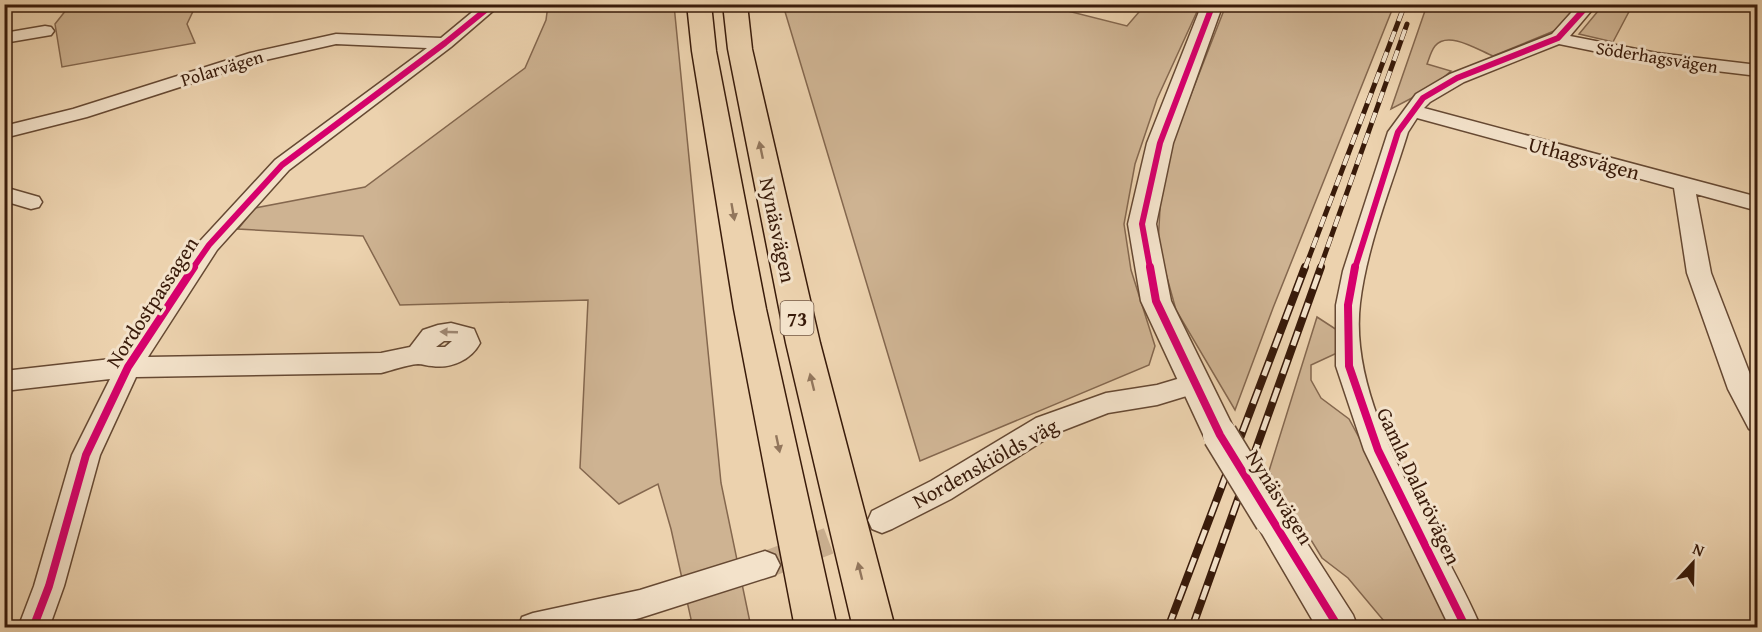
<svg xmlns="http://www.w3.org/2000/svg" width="1762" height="632" font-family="'Gentium Book Plus',serif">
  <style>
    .green { fill: #ceb392; stroke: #84674e; stroke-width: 1.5 }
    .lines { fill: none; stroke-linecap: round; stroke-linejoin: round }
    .minor-tunnel { stroke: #c8ad8d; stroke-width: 27; stroke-dasharray: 27 14; stroke-linecap: butt }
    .minor-casing { stroke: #664933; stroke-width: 3 }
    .tertiary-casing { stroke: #664933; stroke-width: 3 }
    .motorway-casing { stroke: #391b0a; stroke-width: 3 }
    .minor { fill: #f3e2ca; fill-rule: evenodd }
    .tertiary { fill: #f3e2ca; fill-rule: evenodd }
    .motorway { fill: #ecd2ae; fill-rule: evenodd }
    .rail-far1-casing { stroke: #391b0a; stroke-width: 5 }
    .rail-casing { stroke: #391b0a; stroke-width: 8 }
    .rail-far1 { stroke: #f3e2ca; stroke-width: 4; stroke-dasharray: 11; stroke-linecap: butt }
    .rail { stroke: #f3e2ca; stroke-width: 5; stroke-dasharray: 15; stroke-linecap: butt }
    .tertiary-bridge-casing { stroke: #664933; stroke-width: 37; stroke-linecap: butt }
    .tertiary-bridge { stroke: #f3e2ca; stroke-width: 34 }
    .cycleway-far1-casing { stroke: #f3e2ca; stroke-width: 9 }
    .cycleway-casing { stroke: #f3e2ca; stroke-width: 12 }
    .cycleway-far1 { stroke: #d6006c; stroke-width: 6 }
    .cycleway { stroke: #d6006c; stroke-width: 8 }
    .oneway { fill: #92765c }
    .oneway2 { fill: #9f8874 }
    .labels { text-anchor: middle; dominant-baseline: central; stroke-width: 6; stroke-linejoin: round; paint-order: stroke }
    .far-street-label { font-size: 18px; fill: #391b0a; stroke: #f3e2ca }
    .shield { fill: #f3e2ca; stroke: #715744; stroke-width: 1.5 }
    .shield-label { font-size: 20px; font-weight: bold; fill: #391b0a }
    .street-label { font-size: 21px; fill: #391b0a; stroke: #f3e2ca }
  </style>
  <rect width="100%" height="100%" fill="#ecd2ae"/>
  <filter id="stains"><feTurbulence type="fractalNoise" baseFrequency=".00333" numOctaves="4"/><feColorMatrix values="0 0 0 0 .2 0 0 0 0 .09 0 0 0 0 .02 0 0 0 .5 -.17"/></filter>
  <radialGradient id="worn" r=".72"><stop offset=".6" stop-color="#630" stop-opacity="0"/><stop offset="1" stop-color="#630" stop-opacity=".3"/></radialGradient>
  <path class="green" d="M70 5H196L187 24 195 43 62 67 55 24Z
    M548 5H674L721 483 751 627H676L691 619 671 529 658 484 619 504 580 468 588 300 400 305 363 236 238 229 255 208 365 187 525 68 546 20Z
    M783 5H1044L1127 26 1145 5H1200L1157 99 1135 164 1124 224 1131 270 1155 346 1149 365 920 461Z
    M1226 5H1394L1273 308 1235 410 1176 310 1158 245 1161 190 1168 153Z
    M1427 5H1580L1554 31 1493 56C1478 50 1448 30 1435 46 1431 51 1429 59 1427 64L1451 71 1431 88 1391 109Z
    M1603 5 1757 4 1758 8 1632 6 1613 42 1579 34Z
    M1317 317 1337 330V353L1311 365V380L1321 398 1349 419 1375 467 1451 627H1389L1348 578 1322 558 1269 471Z"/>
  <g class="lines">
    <path class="minor-tunnel" d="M765 565 863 528"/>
    <g class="minor-casing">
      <path id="minor" d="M482 4H501L451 47 289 170 217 250 148 357 381 353 410 347 423 330 438 325 451 323 474 329 480 343C471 360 451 369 432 366 427 366 423 364 418 364 406 365 393 370 381 373L136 377 100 455 64 586 49 628H18L34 586 72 455 110 379 4 391V371L120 358 201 240 275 160 427 48 336 44 261 61 87 117 4 138V126L73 109 250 53 336 34 441 38ZM444 341H452L445 347H436Z
        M1579 4H1597L1570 36 1657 53 1758 65V76L1657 64 1559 44 1464 82 1430 102 1424 108 1758 197V211L1696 194 1711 273 1758 395V432L1749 429 1728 389 1687 273 1674 188 1417 118 1408 132C1391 188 1367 245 1360 303 1347 412 1440 530 1481 628H1450L1364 450 1336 366V305L1343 271 1388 132 1416 94 1450 74 1552 34Z
        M45 26 51 27 54 31 51 35 4 43V33Z
        M4 187 39 197 42 202 39 207 31 209 4 201Z
        M1194 374 1203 377 1207 384 1203 391 1157 405 1108 413 1054 434 951 499 892 529 882 533 872 529 868 520 872 511 931 481 1036 418 1106 393 1157 385Z
        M765 551 775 555 780 565 775 575 640 618 600 628H518L522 617 533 613 640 590Z"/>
    </g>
    <g class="tertiary-casing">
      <path id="tertiary" d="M1202 4H1223L1173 143 1156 224 1171 301 1237 435 1232 445 1220 449 1208 445 1141 301 1128 224 1147 143Z
        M1272 504 1285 509 1353 615 1358 628H1317L1254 520 1259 509Z"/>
    </g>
    <g class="motorway-casing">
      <path id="motorway" d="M687 4H711L716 51 766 309 837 628H795L734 309 692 51Z
        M723 4H747L752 49 820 343 895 628H853L786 343 728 49Z"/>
    </g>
    <use href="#minor" class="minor"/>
    <use href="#tertiary" class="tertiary"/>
    <use href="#motorway" class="motorway"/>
    <g class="rail-far1-casing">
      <path id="rail-far1" d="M1305 268 1405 4
        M1320 268 1407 24"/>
    </g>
    <g class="rail-casing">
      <path id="rail" d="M1168 628 1305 267
        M1192 628 1321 267"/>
    </g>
    <use href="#rail-far1" class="rail-far1"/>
    <use href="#rail" class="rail"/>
    <g class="tertiary-bridge-casing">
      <path id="tertiary-bridge" d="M1220 435 1272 520"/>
    </g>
    <use href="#tertiary-bridge" class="tertiary-bridge"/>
    <g class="cycleway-far1-casing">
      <path id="cycleway-far1" d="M193 268 209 245 282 165 445 43 493 4
        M1150 268 1142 224 1160 143 1213 4
        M1355 268 1398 132 1423 98 1457 78 1558 38 1589 4"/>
    </g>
    <g class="cycleway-casing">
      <path id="cycleway" d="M1150 267 1156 301 1220 435 1339 628
        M1355 267 1348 305 1349 366 1378 450 1466 628
        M33 628 49 586 86 455 128 367 194 267"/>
    </g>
    <use href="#cycleway-far1" class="cycleway-far1"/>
    <use href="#cycleway" class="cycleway"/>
  </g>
  <defs><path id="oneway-solid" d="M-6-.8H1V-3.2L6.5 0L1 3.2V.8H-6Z" transform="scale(1.5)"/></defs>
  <g class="oneway">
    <use href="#oneway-solid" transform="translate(761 150) rotate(-102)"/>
    <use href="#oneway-solid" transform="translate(733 212) rotate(80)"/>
    <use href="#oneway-solid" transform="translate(812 382) rotate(-104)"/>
    <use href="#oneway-solid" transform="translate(778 444) rotate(78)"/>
    <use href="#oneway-solid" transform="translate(860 571) rotate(-104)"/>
  </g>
  <use class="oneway2" href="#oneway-solid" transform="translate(449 332) rotate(-178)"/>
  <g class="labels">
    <g class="far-street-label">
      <text transform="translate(1657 57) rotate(9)">Söderhagsvägen</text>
      <text transform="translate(222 68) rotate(-17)">Polarvägen</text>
    </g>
    <rect class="shield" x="780.5" y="301" width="33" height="34" rx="4.5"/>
    <g class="shield-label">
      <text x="797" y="318">73</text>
    </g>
    <g class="street-label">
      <text transform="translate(1584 158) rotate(15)">Uthagsvägen</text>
      <text transform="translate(778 230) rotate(78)">Nynäsvägen</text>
      <text transform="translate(152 302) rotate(-57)">Nordostpassagen</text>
      <text transform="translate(985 463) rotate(-29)">Nordenskiölds väg</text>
      <text transform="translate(1419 486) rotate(65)">Gamla Dalarövägen</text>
      <text transform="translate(1280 497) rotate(58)">Nynäsvägen</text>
    </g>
  </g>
  <rect width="1762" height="632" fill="none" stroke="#ecd2ae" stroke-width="24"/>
  <rect x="6" y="6" width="1750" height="620" fill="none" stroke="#391b0a" stroke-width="3"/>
  <rect x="12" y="12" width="1738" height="608" fill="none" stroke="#391b0a" stroke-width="1.5"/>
  <g transform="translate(1693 563) rotate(22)" stroke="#f3e2ca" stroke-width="4.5" paint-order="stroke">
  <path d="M0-4.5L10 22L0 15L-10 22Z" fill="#391b0a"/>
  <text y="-9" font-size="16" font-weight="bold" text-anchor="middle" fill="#391b0a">N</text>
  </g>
  <rect width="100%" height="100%" filter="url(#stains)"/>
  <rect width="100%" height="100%" fill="url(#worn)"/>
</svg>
